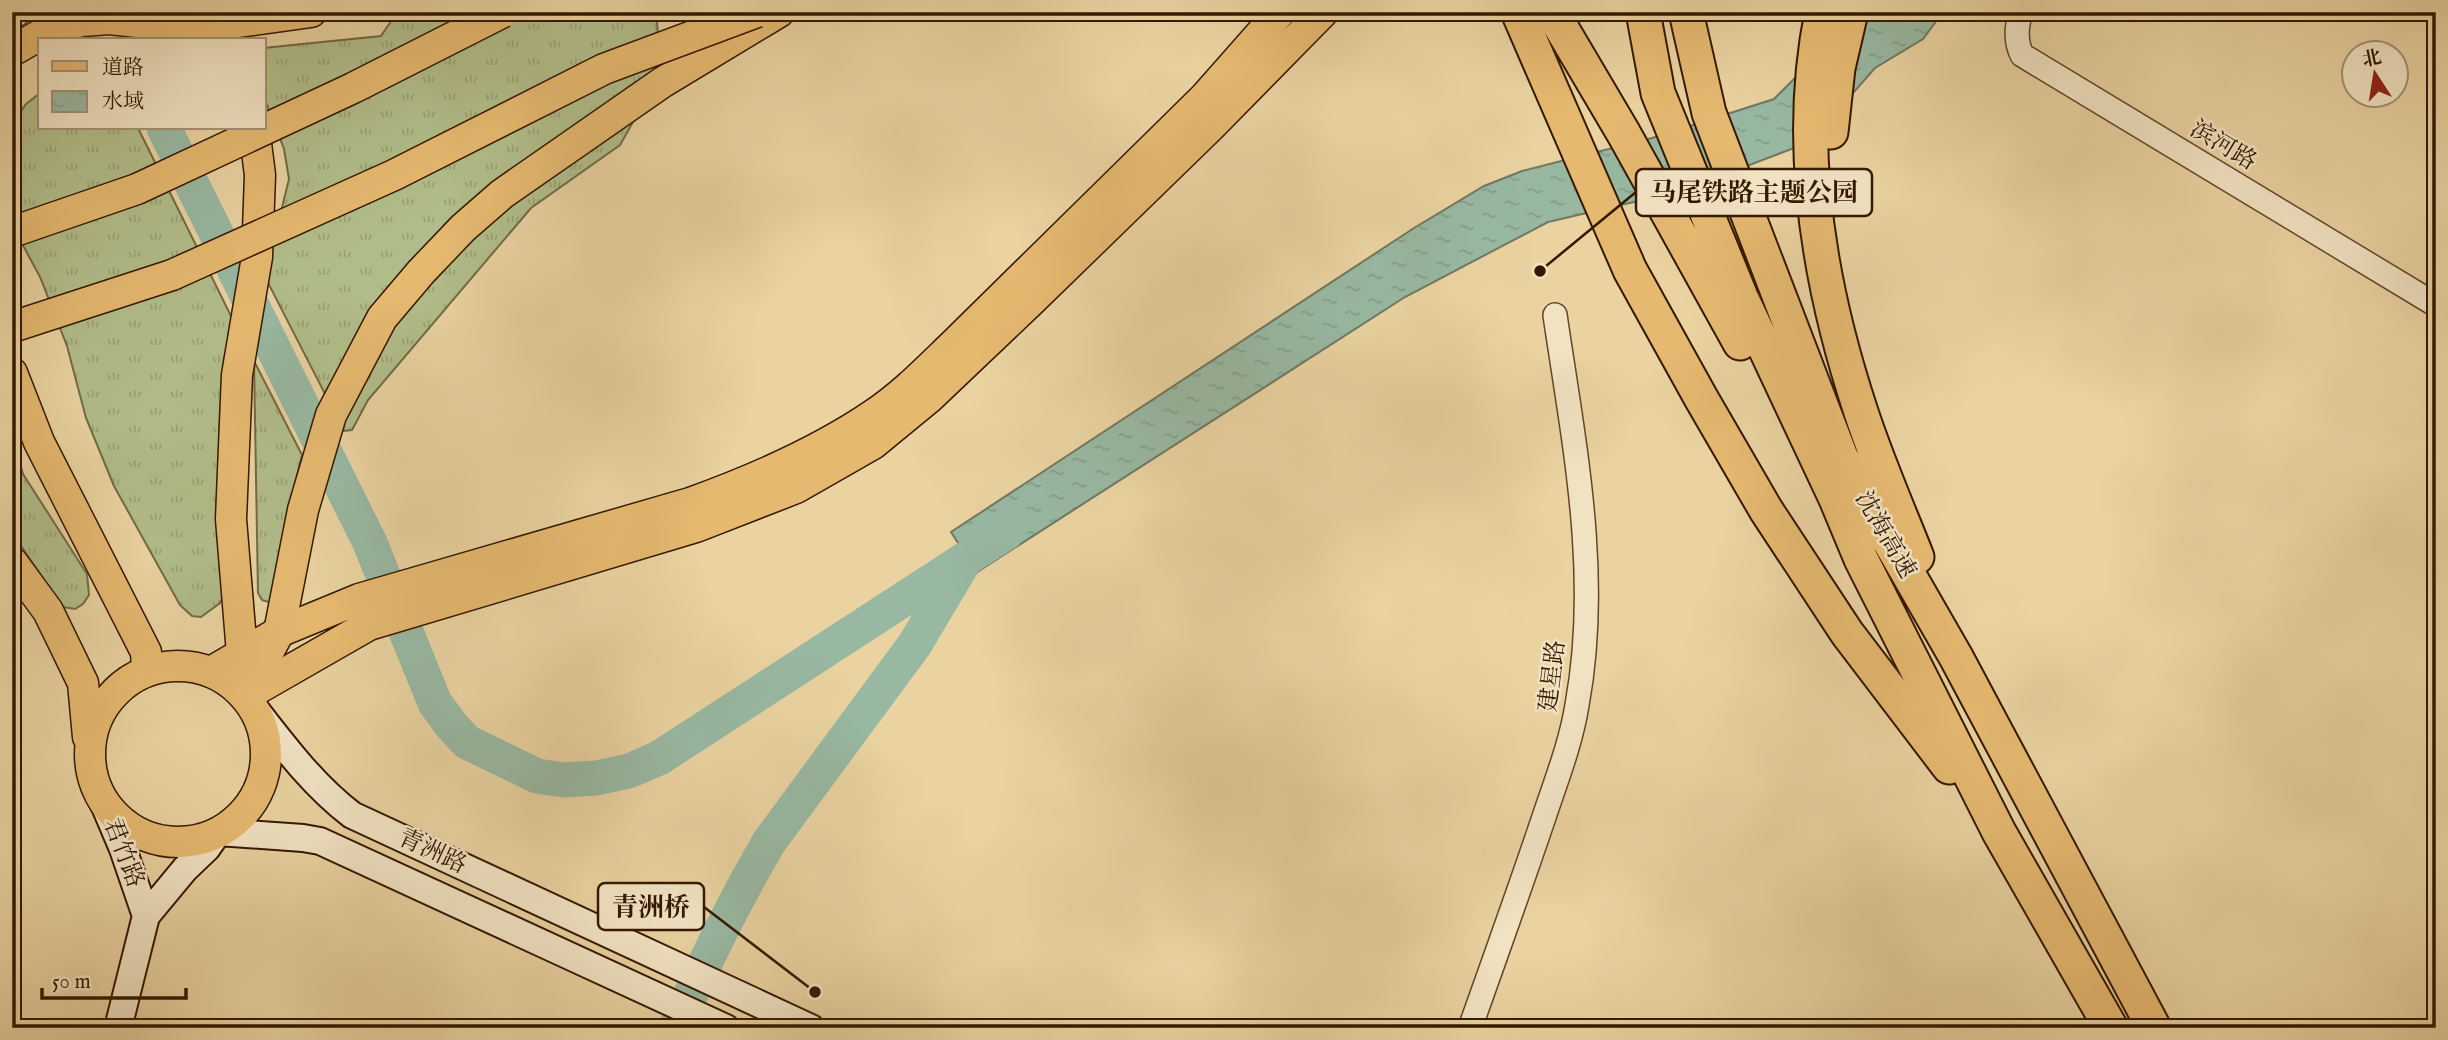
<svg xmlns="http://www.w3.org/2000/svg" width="2448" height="1040" font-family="'IM FELL English','Noto Serif SC',serif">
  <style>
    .grass { fill: url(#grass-tufts); stroke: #726a44; stroke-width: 2 }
    .water { fill: url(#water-ripples); stroke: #707861; stroke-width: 2 }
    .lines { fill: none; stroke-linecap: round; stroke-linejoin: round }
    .river { stroke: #98b8a2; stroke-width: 35 }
    .tertiary-casing { stroke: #624628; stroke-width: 26 }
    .secondary-casing { stroke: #341800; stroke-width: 30 }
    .primary-casing { stroke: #341800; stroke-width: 33 }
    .trunk-casing { stroke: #341800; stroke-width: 33 }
    .motorway-casing { stroke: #341800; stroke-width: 37 }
    .tertiary { stroke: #f1e2c2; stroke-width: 23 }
    .secondary { stroke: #f1e2c2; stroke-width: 26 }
    .primary { stroke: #e5b970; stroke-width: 30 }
    .trunk { stroke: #e5b970; stroke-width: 30 }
    .motorway { stroke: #e5b970; stroke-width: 33 }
    .primary-bridge-casing { stroke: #341800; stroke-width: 33; stroke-linecap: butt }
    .primary-bridge { stroke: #e5b970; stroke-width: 30 }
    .labels { text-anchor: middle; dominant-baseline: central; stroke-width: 5; stroke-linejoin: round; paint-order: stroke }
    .street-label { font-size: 24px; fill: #341800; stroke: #f1e2c2 }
    .leader { fill: none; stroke: #341800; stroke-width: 2.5 }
    .callout-dot { fill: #341800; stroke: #f1e2c2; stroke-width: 2.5 }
    .callout { fill: #f1e2c2; stroke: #341800; stroke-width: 2.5 }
    .callout-label { font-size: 26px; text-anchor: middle; font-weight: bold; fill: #341800 }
  </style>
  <defs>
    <pattern id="grass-tufts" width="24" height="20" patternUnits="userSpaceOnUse" patternTransform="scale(1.75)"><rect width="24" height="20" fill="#b1bd89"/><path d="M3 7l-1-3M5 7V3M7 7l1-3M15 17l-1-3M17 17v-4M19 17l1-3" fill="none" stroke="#99a274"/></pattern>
    <pattern id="water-ripples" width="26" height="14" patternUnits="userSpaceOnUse" patternTransform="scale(1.75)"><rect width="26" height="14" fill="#98b8a2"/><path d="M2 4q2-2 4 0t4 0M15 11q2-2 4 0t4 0" fill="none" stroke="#849d8a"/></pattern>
  </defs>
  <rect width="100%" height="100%" fill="#ead2a1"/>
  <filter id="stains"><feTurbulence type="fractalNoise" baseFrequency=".00286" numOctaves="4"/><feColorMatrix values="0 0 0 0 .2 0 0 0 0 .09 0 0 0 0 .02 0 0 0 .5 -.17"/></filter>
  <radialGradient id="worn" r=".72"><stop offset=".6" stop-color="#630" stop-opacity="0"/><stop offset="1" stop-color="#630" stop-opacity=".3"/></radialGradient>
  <path class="grass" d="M419 12H652L657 22 661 72 620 145 531 208 368 400 352 430 344 431 265 277 289 179 284 149 264 97V48L381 36 391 21Z
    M40 93V128H138L232 318 227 589 220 603 201 617 192 616 180 605 114 486 86 418 67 346 40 277 12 225V125L26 104Z
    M254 361 302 455 293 493 275 600 268 602 262 600 258 593Z
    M12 435 23 474 87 574 89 595 83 604 75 609 63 607 12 533Z"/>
  <path class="water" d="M1866 12H1943L1923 39 1875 68 1810 142 1681 191 1548 222 1405 297 977 572 951 532 1414 228 1484 186 1522 171 1652 138 1774 99 1858 15Z"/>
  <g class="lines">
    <path class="river" d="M164 128 370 543 435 703 452 726 467 742 537 776 564 780 596 778 629 771 659 758 1007 532
      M676 1028C703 964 734 902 769 842L915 644 962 565"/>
    <g class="tertiary-casing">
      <path id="tertiary" d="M2021 12C2016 27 2015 41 2022 55L2436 305
        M12 18 20 12
        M1470 1028C1495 958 1520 888 1544 817 1556 781 1571 743 1577 705 1601 575 1574 444 1555 315"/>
    </g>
    <g class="secondary-casing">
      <path id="secondary" d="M245 696C278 738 309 782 352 815L811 1028
        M98 790 123 849 146 916
        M118 1028 146 916 185 869 207 848 218 832 303 838 320 841 726 1028"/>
    </g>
    <g class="primary-casing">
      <path id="primary" d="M12 51 54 27 82 21 109 19 138 22H238L311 12
        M12 373 39 442 146 652 147 671
        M12 562 48 611 83 683 88 737
        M90 754a88 88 0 1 1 176 0a88 88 0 1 1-176 0Z
        M244 678 231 519 237 375 257 257 260 175 254 128
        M245 696 279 632 303 510 331 415 382 318 421 272 463 228 502 194 663 82 779 12"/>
    </g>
    <g class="trunk-casing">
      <path id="trunk" d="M211 672 279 632 359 599 690 503C754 480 817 453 873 415 903 395 928 369 954 344L1205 97 1280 12
        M245 696 369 625 696 527 796 488 873 444 929 398 1030 302 1211 126 1323 12"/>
    </g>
    <g class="motorway-casing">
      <path id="motorway" d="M1518 12 1630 270 1701 398 1766 510 1847 633 1949 767
        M1552 12 1624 134 1740 343
        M1643 12 1658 93 1741 297 1836 499 1861 559 1999 832 2111 1028
        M1686 12 1709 113 1841 457 1956 657 2154 1028
        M1822 12C1795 145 1819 285 1861 412 1877 461 1898 509 1917 557
        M1831 132 1838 68 1851 12"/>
    </g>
    <use href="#tertiary" class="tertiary"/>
    <use href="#secondary" class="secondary"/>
    <use href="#primary" class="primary"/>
    <use href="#trunk" class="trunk"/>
    <use href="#motorway" class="motorway"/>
    <g class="primary-bridge-casing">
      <path id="primary-bridge" d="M12 232 137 189 353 88 503 12
        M12 327 172 275 394 175 604 69 757 12"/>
    </g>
    <use href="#primary-bridge" class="primary-bridge"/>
  </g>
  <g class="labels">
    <g class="street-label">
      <text transform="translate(2223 146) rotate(31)">滨河路</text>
      <text transform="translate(1885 535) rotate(60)">沈海高速</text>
      <text transform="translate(1553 676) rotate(-83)">建星路</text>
      <text transform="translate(432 852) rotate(25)">青洲路</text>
      <text transform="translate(123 853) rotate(69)">君竹路</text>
    </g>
  </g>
  <path class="leader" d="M1540 271L1636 192M815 992L704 907"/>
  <g class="callout-dot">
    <circle cx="1540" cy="271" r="7"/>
    <circle cx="815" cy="992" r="7"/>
  </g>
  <g class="callout">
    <rect x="1636" y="169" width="236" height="47" rx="7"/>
    <rect x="598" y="883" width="106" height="47" rx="7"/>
  </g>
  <g class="callout-label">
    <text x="1754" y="201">马尾铁路主题公园</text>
    <text x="651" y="916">青洲桥</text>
  </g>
  <rect width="2448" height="1040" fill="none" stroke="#ead2a1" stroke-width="42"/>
  <rect x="14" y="14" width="2420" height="1012" fill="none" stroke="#341800" stroke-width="3.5"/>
  <rect x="21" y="21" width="2406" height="998" fill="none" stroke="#341800" stroke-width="2"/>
  <rect x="38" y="38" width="228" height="91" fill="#f1e2c2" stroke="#a59174" stroke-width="2"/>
  <rect x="52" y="61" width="35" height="10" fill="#e5b970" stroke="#a59174" stroke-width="2"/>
  <text x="102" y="74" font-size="21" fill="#341800">道路</text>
  <rect x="52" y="91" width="35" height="21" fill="url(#water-ripples)" stroke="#a59174" stroke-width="2"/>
  <text x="102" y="108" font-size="21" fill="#341800">水域</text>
  <g transform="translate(2375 74) rotate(348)"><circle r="33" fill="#f1e2c2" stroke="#a59174" stroke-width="2"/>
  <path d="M0-5L12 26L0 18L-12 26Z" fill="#8f2418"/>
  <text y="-10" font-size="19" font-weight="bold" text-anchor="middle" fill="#341800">北</text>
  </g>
  <path d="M42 988v10h144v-10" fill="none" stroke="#341800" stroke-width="3.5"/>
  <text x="52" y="988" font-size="21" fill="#341800" stroke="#f1e2c2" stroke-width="5" paint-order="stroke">50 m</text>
  <rect width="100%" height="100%" filter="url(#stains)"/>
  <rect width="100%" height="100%" fill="url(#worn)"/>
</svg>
